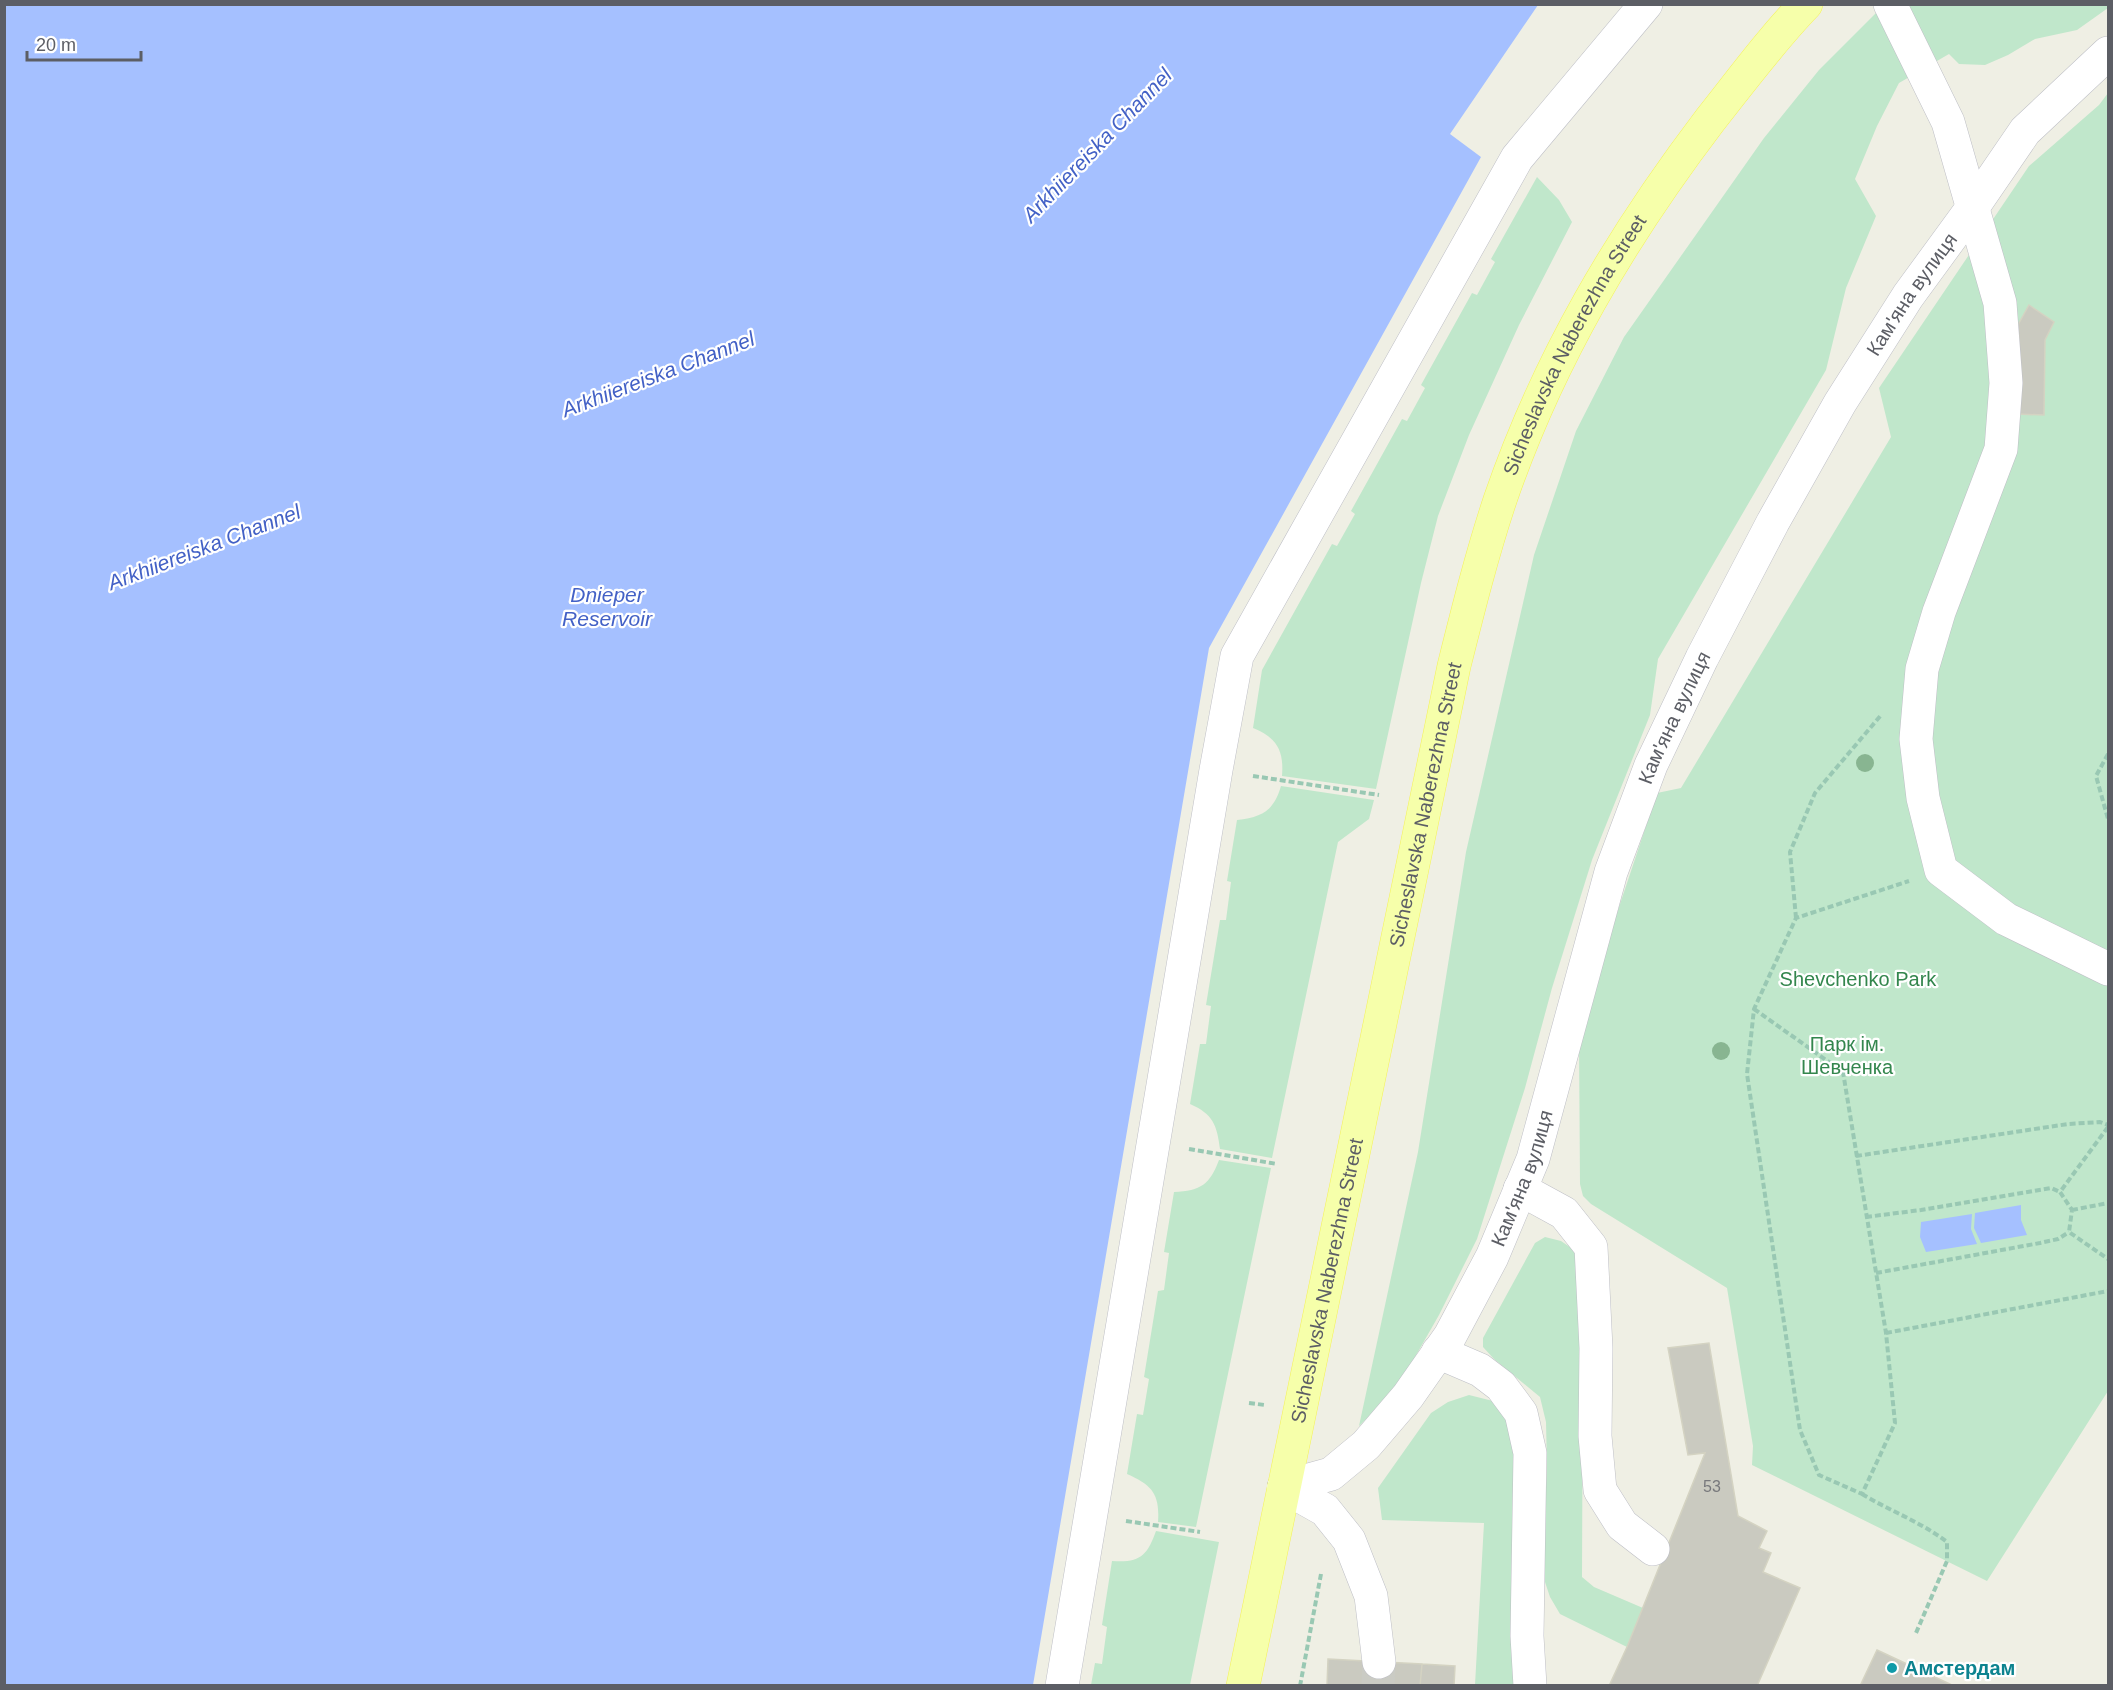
<svg xmlns="http://www.w3.org/2000/svg" width="2113" height="1690" font-family="Helvetica,sans-serif">
  <style>
    .green { fill: #c0e7cb }
    .water { fill: #a5c0ff }
    .building { fill: #cacac0; stroke: #d4d3c2; stroke-width: 1.5 }
    .lines { fill: none; stroke-linecap: round; stroke-linejoin: round }
    .minor-tunnel { stroke: #cacbc4; stroke-width: 33; stroke-dasharray: 33 16; stroke-linecap: butt }
    .minor-casing { stroke: #bebfc6; stroke-width: 34 }
    .major-casing { stroke: #f5f258; stroke-width: 34 }
    .path { stroke: #99c8b3; stroke-width: 4; stroke-dasharray: 6 3; stroke-linecap: butt }
    .minor { stroke: #fff; stroke-width: 33 }
    .major { stroke: #f6ffaa; stroke-width: 33 }
    .tree { fill: #88b591 }
    .culture-dot { fill: #0f9aa8; stroke: #fff; stroke-width: 2 }
    .labels { text-anchor: middle; dominant-baseline: central; stroke-width: 4.5; stroke-linejoin: round; paint-order: stroke }
    .number-label { font-size: 16px; fill: #78797c }
    .street-label { font-size: 20px; fill: #5c5e65; stroke: #fff }
    .park-label { font-size: 20px; fill: #33864d; stroke: #fff }
    .culture-label { font-size: 20px; font-weight: bold; fill: #0d838f; stroke: #fff; text-anchor: start }
    .water-label { font-size: 21px; font-style: italic; fill: #4361c6; stroke: #fff }
  </style>
  <rect width="100%" height="100%" fill="#efefe4"/>
  <path class="green" d="M1884 5H2108V8L2077 30 2035 39 2008 55 1985 65 1959 64 1949 54 1899 83 1877 126 1855 179 1876 216 1846 288 1826 370 1658 659 1650 715 1592 860 1552 988 1525 1088 1477 1239 1439 1315 1407 1371 1381 1405 1359 1426 1418 1152 1466 852 1534 555 1576 431 1624 337 1764 138 1819 70Z
    M2108 93V1391L1987 1581 1752 1465 1753 1446 1727 1288 1591 1204 1583 1196 1580 1184 1579 1041 1615 919 1657 793 1681 788 1891 437 1879 388 2029 166 2099 105Z
    M1537 177 1559 200 1572 222 1519 325 1469 435 1438 516 1421 583 1376 789 1282 776C1284 750 1277 738 1253 728L1262 670 1332 544 1337 546 1355 514 1351 511 1402 419 1407 421 1425 388 1421 385 1472 293 1477 295 1495 262 1491 259Z
    M1281 786 1374 800 1369 819 1338 842 1272 1158 1220 1149C1217 1125 1213 1114 1190 1104L1200 1044H1206L1211 1006 1206 1005 1220 920H1226L1231 882 1227 881 1237 820C1263 817 1274 810 1281 786Z
    M1219 1160 1271 1168 1196 1527 1158 1522C1160 1494 1152 1485 1127 1474L1137 1414 1143 1415 1149 1379 1144 1377 1158 1291 1164 1290 1169 1253 1164 1252 1174 1192C1201 1191 1210 1184 1219 1160Z
    M1545 1237 1561 1241 1580 1254 1583 1331 1582 1577 1594 1587 1643 1608 1627 1647 1560 1614 1550 1597 1545 1582 1544 1528 1547 1467 1546 1422 1540 1397 1494 1359 1483 1347V1338L1535 1243Z
    M1469 1395 1497 1402 1514 1418 1517 1685H1475L1484 1523 1382 1520 1378 1488 1431 1413 1448 1402Z
    M1156 1531 1219 1542 1190 1685H1091L1095 1663 1102 1664 1107 1627 1102 1625 1112 1561C1140 1563 1147 1556 1156 1531Z"/>
  <path class="water" d="M5 4 1538 5 1450 134 1481 157 1209 648 1033 1685H5Z
    M2021 1205V1220L2027 1235 1981 1243 1974 1228 1975 1213Z
    M1972 1214 1971 1229 1977 1244 1926 1252 1920 1237 1921 1222Z"/>
  <path class="building" d="M2029 305 2054 322 2045 340 2044 415 2017 414 2019 335 2014 332Z
    M1709 1343 1738 1516 1767 1531 1759 1548 1771 1553 1763 1572 1800 1588 1757 1686H1609L1627 1647 1705 1453 1688 1455 1668 1348Z
    M1877 1650 1954 1686H1860Z
    M1328 1659 1422 1664 1420 1686H1327Z
    M1422 1664 1455 1666 1454 1686H1420Z"/>
  <g class="lines">
    <path class="minor-tunnel" d="M1378 1686 1379 1662"/>
    <g class="minor-casing">
      <g id="minor">
        <path d="M1890 4 1948 122 2000 303 2006 383 2001 449 1939 612 1922 669 1916 739 1923 798 1941 870 2006 919 2108 969"/>
        <path d="M1520 1189 1564 1213 1591 1247 1596 1348 1595 1436 1600 1490 1622 1525 1653 1549"/>
        <path d="M1438 1352 1480 1370 1501 1386 1521 1413 1530 1453 1527 1636 1530 1686"/>
        <path id="s1" d="M1284 1487 1331 1474 1366 1445 1408 1396 1450 1336 1492 1257 1533 1159 1611 872 1651 765 1702 658 1773 522 1840 403 1908 296 1973 207 2025 131 2108 53"/>
        <path d="M1284 1487 1325 1510 1349 1540 1371 1596 1379 1662"/>
        <path d="M1062 1686 1216 770 1237 656 1517 158 1646 4"/>
      </g>
    </g>
    <g class="major-casing">
      <g id="major">
        <path id="s2" d="M1243 1686 1454 666C1468 610 1482 554 1500 500 1548 360 1621 237 1710 120 1741 81 1771 40 1806 4"/>
      </g>
    </g>
    <path class="path" d="M2108 754 2096 776 2108 819
      M1253 776 1379 795
      M1796 918 1790 852 1815 793 1882 714
      M1754 1009 1843 1072 1886 1333 1895 1423 1862 1494 1819 1475 1800 1430 1747 1074 1754 1009 1796 918 1909 881
      M2108 1127 2060 1192 2072 1210 2069 1232 2108 1259
      M1189 1149 1277 1164
      M1856 1156 2068 1124 2100 1122 2108 1125
      M2072 1210 2108 1203
      M1866 1217 1921 1210 2051 1188 2060 1192
      M1876 1273 2040 1243 2058 1239 2069 1232
      M1886 1333 2108 1291
      M1249 1403 1265 1405
      M1862 1494C1890 1511 1921 1522 1947 1542V1561L1916 1633
      M1126 1521 1200 1532
      M1300 1686 1321 1574"/>
    <use href="#minor" class="minor"/>
    <use href="#major" class="major"/>
  </g>
  <g class="tree">
    <circle cx="1865" cy="763" r="9"/>
    <circle cx="1721" cy="1051" r="9"/>
  </g>
  <circle class="culture-dot" cx="1892" cy="1668" r="6"/>
  <g class="labels">
    <g class="number-label">
      <text x="1712" y="1486">53</text>
    </g>
    <g class="street-label">
      <text stroke="none"><textPath href="#s1" startOffset="1378">Кам'яна вулиця</textPath></text>
      <text stroke="none"><textPath href="#s2" startOffset="1386">Sicheslavska Naberezhna Street</textPath></text>
      <text stroke="none"><textPath href="#s1" startOffset="892">Кам'яна вулиця</textPath></text>
      <text stroke="none"><textPath href="#s2" startOffset="900">Sicheslavska Naberezhna Street</textPath></text>
      <text stroke="none"><textPath href="#s1" startOffset="406">Кам'яна вулиця</textPath></text>
      <text stroke="none"><textPath href="#s2" startOffset="414">Sicheslavska Naberezhna Street</textPath></text>
    </g>
    <g class="park-label">
      <text x="1858" y="979">Shevchenko Park</text>
      <text x="1847" y="1044">Парк iм.<tspan x="1847" dy="23">Шевченка</tspan></text>
    </g>
    <g class="culture-label">
      <text x="1904" y="1668">Амстердам</text>
    </g>
    <g class="water-label">
      <text transform="translate(1097 145) rotate(-46)">Arkhiiereiska Channel</text>
      <text transform="translate(658 374) rotate(-21)">Arkhiiereiska Channel</text>
      <text transform="translate(204 547) rotate(-21)">Arkhiiereiska Channel</text>
      <text x="607" y="594">Dnieper<tspan x="607" dy="24">Reservoir</tspan></text>
    </g>
  </g>
  <rect width="2113" height="1690" fill="none" stroke="#5c5e65" stroke-width="12"/>
  <path d="M27 51v9h114v-9" fill="none" stroke="#5c5e65" stroke-width="3"/>
  <text x="36" y="51" font-size="18" fill="#5c5e65" stroke="#ffffff" stroke-width="4.5" paint-order="stroke">20 m</text>
</svg>
